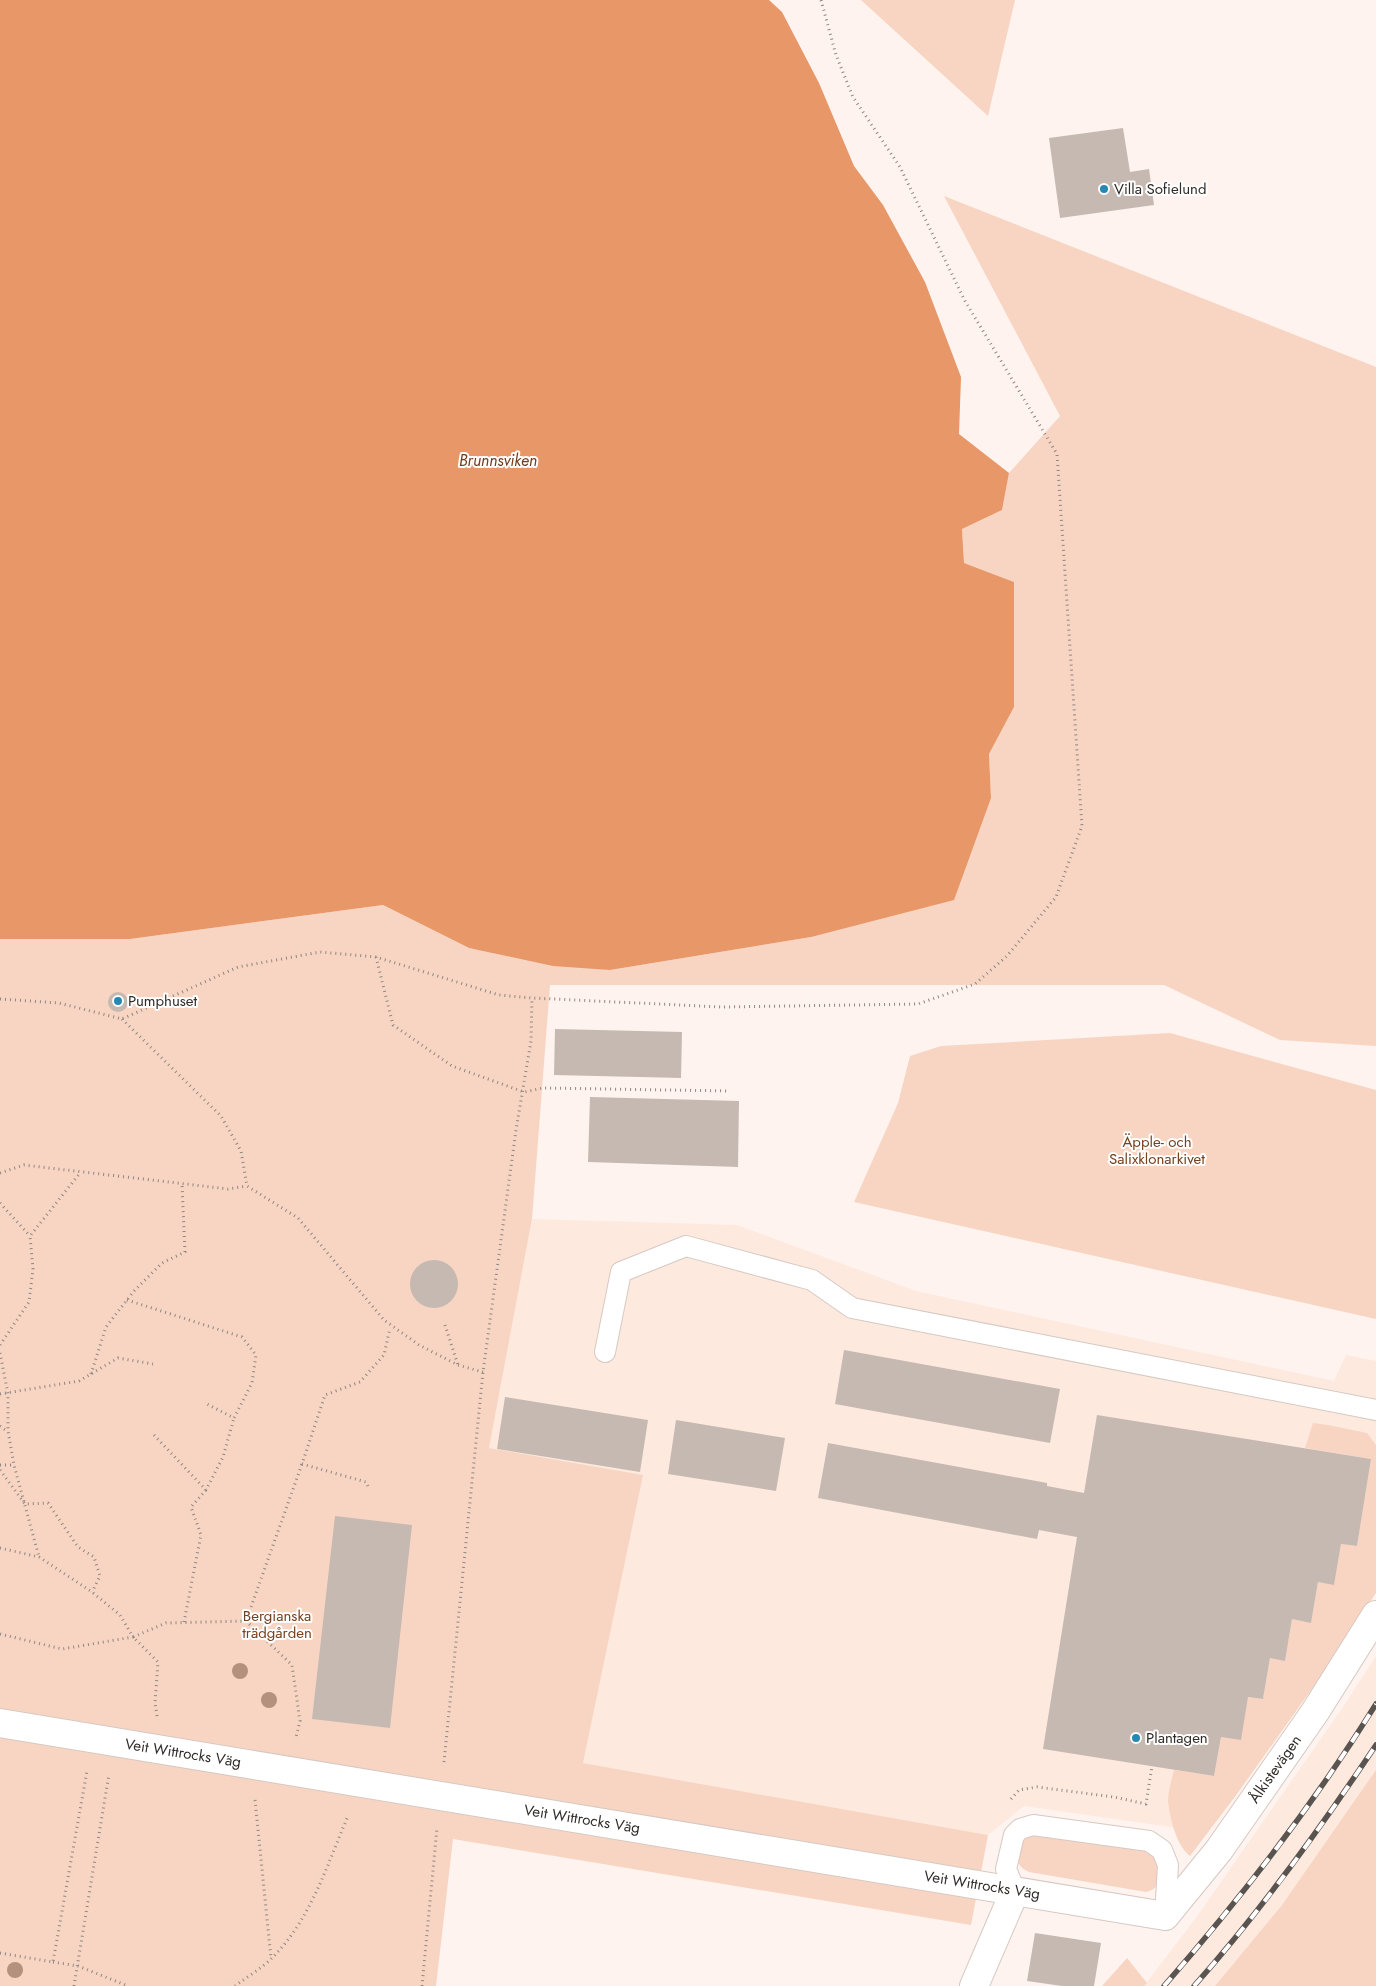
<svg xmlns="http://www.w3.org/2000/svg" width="1376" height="1986" font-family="Jost,sans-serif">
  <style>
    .built { fill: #fde9de }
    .green { fill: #f8d5c2 }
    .water { fill: #e79768 }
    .building { fill: #c5b9b2 }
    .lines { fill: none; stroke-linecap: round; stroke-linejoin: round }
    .lane-casing { stroke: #d6c9c3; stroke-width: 22 }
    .street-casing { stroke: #d6c9c3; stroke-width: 30 }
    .path { stroke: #8f8783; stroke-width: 3; stroke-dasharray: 1 4; stroke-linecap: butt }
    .lane { stroke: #fff; stroke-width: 20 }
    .street { stroke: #fff; stroke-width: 28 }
    .rail-casing { stroke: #5a5450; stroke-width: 5.5 }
    .rail { stroke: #fff; stroke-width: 4; stroke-dasharray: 11; stroke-linecap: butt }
    .tree { fill: #b3917d }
    .poi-dot { fill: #2589b3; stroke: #fff; stroke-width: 2 }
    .labels { text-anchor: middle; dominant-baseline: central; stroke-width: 4; stroke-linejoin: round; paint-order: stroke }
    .poi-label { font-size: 15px; fill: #312c29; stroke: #fff; text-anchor: start }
    .park-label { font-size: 15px; fill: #764120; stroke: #fff }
    .street-label { font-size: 15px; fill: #312c29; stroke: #fff }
    .water-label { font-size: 16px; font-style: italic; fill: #713d1b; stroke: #fff }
  </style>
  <rect width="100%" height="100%" fill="#fef3ee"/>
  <path class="built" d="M532 1219 737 1225 916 1291 1334 1381 1346 1355 1376 1361V1564L1206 1832 1024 1806 988 1835 583 1763 642 1475 489 1448Z
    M1376 1656V1770L1342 1821 1282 1905 1215 1986H1144L1198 1915 1343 1707Z"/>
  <path class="green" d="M861 0H1015L988 116Z
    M944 196 1376 367V1046L1280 1040 1164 985H550L532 1219 489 1448 643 1475 583 1763 988 1835 971 1925 453 1839 436 1986H0V939H130L383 905 469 948 610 970 811 937 991 798 989 754 1014 707V582L964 563 962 529 1002 510 1009 473 1060 416Z
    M1170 1033 1376 1090V1319L854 1202 898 1103 910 1056 941 1046Z
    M1313 1423 1328 1425 1367 1433 1376 1445V1593L1331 1662 1237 1794 1190 1856C1176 1845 1170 1818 1168 1801 1168 1791 1172 1779 1174 1770L1214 1776 1221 1737 1248 1697 1263 1699 1270 1658 1285 1660 1292 1619 1311 1622 1318 1582 1334 1584 1341 1544 1357 1546 1371 1459 1305 1448Z
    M1376 1770V1986H1215L1282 1905Z
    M1030 1834 1146 1850C1161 1858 1167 1888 1146 1892L1029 1872C1016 1866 1016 1858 1016 1844Z
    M1127 1958 1147 1983 1144 1986H1102Z"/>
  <path class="water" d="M0 0H769L782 12 819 83 854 166 883 205 925 282 961 377 959 434 1009 473 1002 510 962 529 964 563 1014 582V707L989 754 991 798 954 900 811 937 610 970 553 966 469 948 383 905 130 939H0Z"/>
  <path class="building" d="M1123 128 1130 172 1149 169 1154 205 1060 218 1049 138Z
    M108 1002a10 10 0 1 1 20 0a10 10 0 1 1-20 0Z
    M555 1029 682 1032 681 1078 554 1075Z
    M590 1097 739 1101 738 1167 588 1162Z
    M410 1284a24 24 0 1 1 48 0a24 24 0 1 1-48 0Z
    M844 1350 1060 1389 1050 1443 835 1404Z
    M505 1397 648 1420 640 1472 497 1449Z
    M1097 1415 1371 1459 1357 1546 1341 1544 1334 1585 1318 1582 1311 1623 1292 1619 1285 1661 1270 1658 1263 1699 1248 1697 1241 1740 1221 1737 1214 1776 1043 1749 1077 1537 1039 1530 1037 1539 818 1498 828 1443 1047 1483V1486L1084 1493Z
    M676 1420 785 1438 776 1491 668 1474Z
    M335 1516 412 1525 390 1728 312 1719Z
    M1035 1933 1101 1943 1094 1986H1062L1027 1981Z"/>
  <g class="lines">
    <g class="lane-casing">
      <path id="lane" d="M605 1352 621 1272 686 1246 812 1280 852 1308 1376 1410
        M1015 1891 1006 1869 1014 1835 1020 1829 1033 1825 1149 1841 1162 1850 1168 1865 1165 1916"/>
    </g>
    <g class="street-casing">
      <path id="street" d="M0 1723 1165 1916 1219 1850 1315 1712 1376 1615
        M974 1986 1015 1891"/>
    </g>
    <path class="path" d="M376 957 393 1025 452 1066 524 1092 543 1088 730 1091
      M0 999 59 1003 122 1019 238 967 320 952 376 957 499 995 532 998 722 1007 918 1004 975 984 1007 956 1056 897 1082 826 1057 454 965 301 900 167 853 97 836 55 821 0
      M122 1019 221 1116 241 1151 247 1186 298 1218 384 1320 419 1345 458 1365 483 1372
      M0 1173 24 1165 228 1189 247 1186
      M0 1203 30 1236
      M127 1300 242 1337 256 1355 252 1383 234 1418 207 1404
      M445 1325 458 1365
      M0 1345 29 1302 33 1269 30 1236 80 1173
      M0 1353 8 1394V1431L14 1465 39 1557
      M91 1374 106 1327 134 1291 162 1263 185 1252 182 1184
      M0 1394 79 1381 118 1358 153 1364
      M0 1426 7 1431
      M154 1435 206 1490 223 1457 234 1418
      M0 1465H14
      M0 1470 25 1504 48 1503 78 1547 94 1557 100 1576 92 1592
      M368 1486 366 1482 302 1464 325 1395 360 1382 384 1355 390 1328
      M0 1548 39 1557 92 1592 120 1615 133 1637 62 1649 0 1634
      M246 1621 302 1464
      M184 1622 201 1535 191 1507 206 1490
      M157 1716 155 1703 158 1662 133 1637 166 1623 246 1621 292 1665 300 1721 296 1737
      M444 1762 483 1372 516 1130 531 1041 532 998
      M1011 1799 1019 1790 1037 1787 1114 1797 1146 1804 1152 1766
      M255 1800 271 1958
      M0 1953 53 1962 87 1771
      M53 1962 78 1966 128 1986
      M74 1986 109 1774
      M235 1986C247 1977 262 1968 272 1958 311 1919 327 1865 348 1816
      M422 1986 437 1828"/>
    <use href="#lane" class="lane"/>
    <use href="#street" class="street"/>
    <g class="rail-casing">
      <path id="rail" d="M1164 1986C1241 1898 1314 1804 1376 1704
        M1194 1986C1261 1911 1320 1829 1376 1745"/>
    </g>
    <use href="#rail" class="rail"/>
  </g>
  <g class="tree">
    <circle cx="240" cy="1671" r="8"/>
    <circle cx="269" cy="1700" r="8"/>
    <circle cx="15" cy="1970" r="8"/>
  </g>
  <g class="poi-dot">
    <circle cx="1104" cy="189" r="5"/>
    <circle cx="118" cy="1001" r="5"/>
    <circle cx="1136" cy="1738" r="5"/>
  </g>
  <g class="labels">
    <g class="poi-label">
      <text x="1114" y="189">Villa Sofielund</text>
      <text x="128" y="1001">Pumphuset</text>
      <text x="1146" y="1738">Plantagen</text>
    </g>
    <g class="park-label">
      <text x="1157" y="1142">Äpple- och<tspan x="1157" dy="17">Salixklonarkivet</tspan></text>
      <text x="277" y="1616">Bergianska<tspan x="277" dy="17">trädgården</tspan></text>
    </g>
    <g class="street-label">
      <text transform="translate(183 1753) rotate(9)">Veit Wittrocks Väg</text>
      <text transform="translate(1275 1769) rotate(-55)">Ålkistevägen</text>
      <text transform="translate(582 1819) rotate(9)">Veit Wittrocks Väg</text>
      <text transform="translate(982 1885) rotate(9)">Veit Wittrocks Väg</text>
    </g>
    <g class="water-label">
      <text x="498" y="460">Brunnsviken</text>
    </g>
  </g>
</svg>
